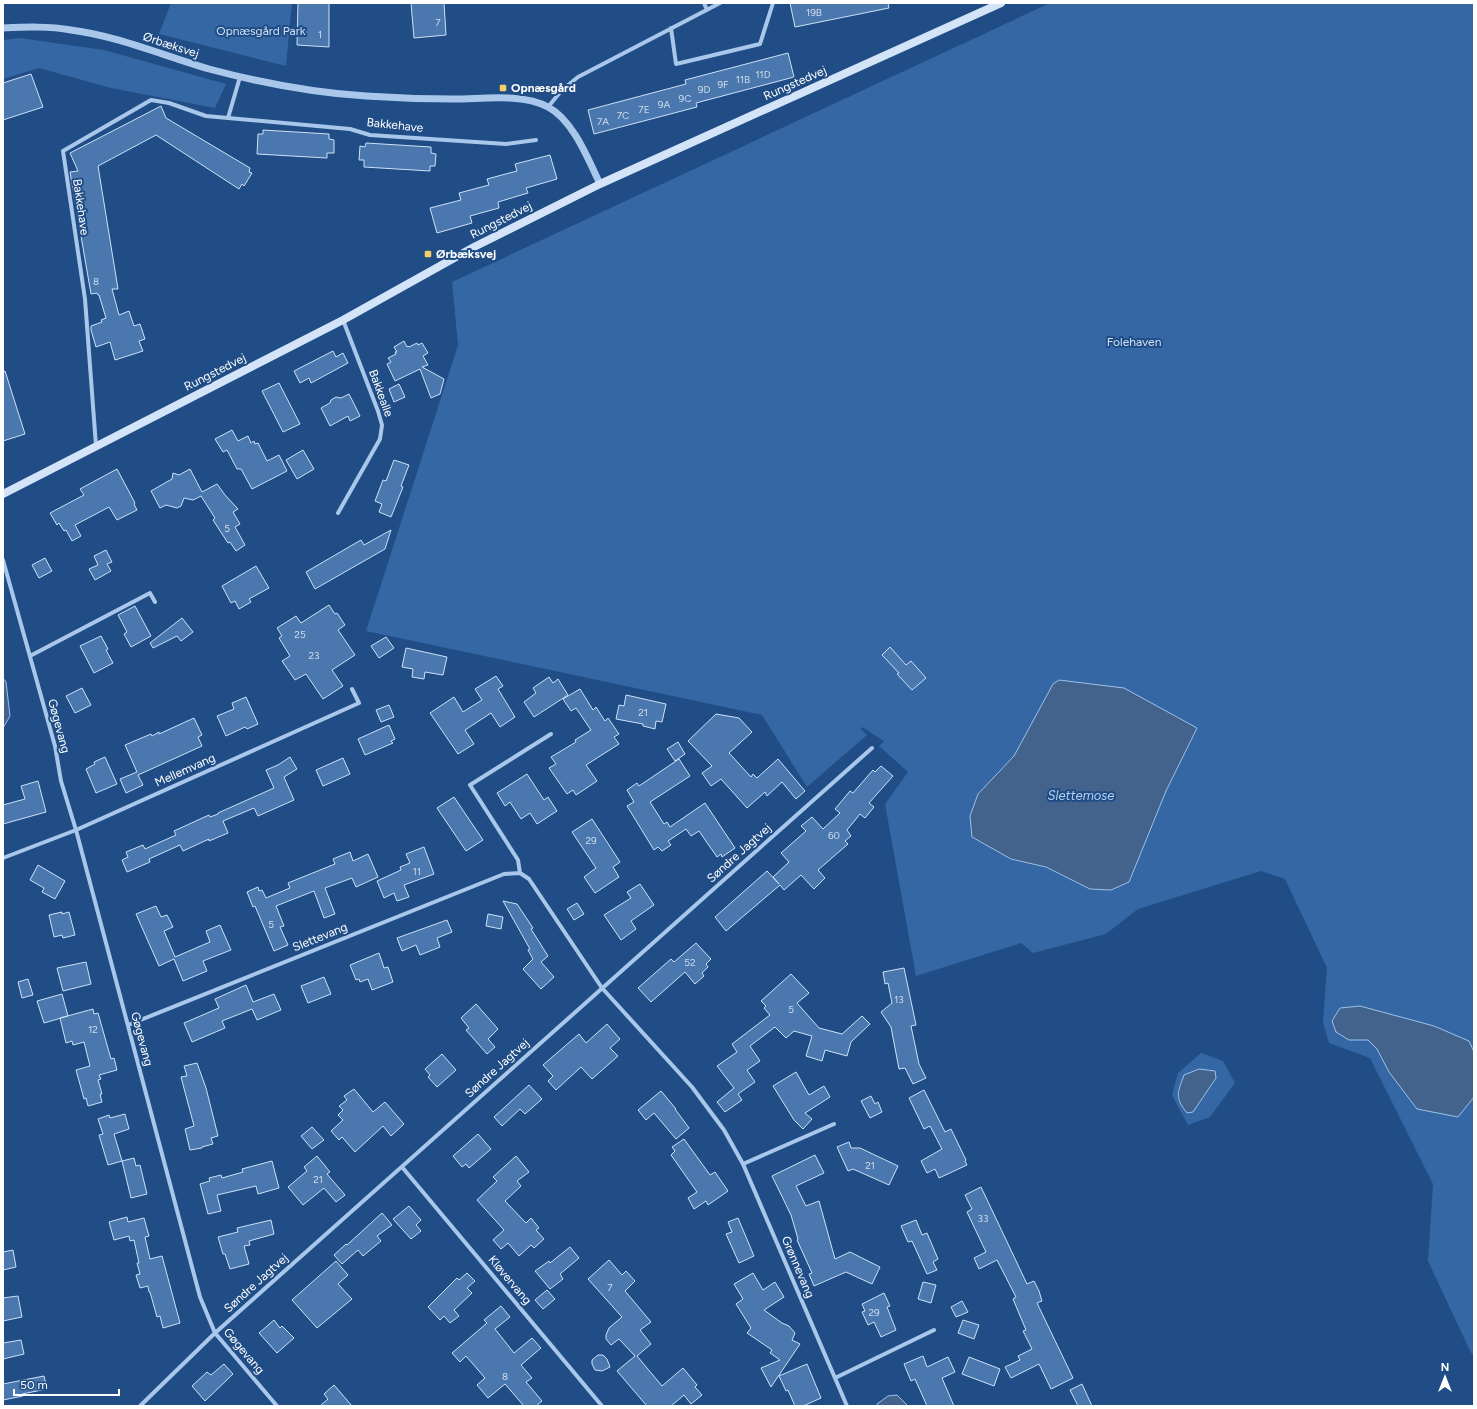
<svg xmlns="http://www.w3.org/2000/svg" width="1477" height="1409" font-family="Figtree,sans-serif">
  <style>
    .green { fill: #3467a3; fill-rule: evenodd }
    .water { fill: #43638c; stroke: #9dc2eb }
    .building { fill: #4977ae; stroke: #cee1f7 }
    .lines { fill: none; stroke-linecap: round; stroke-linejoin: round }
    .minor { stroke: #a9c7ea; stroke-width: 4 }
    .tertiary { stroke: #a9c7ea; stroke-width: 7 }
    .secondary { stroke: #d4e4f8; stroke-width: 8 }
    .poi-dot { fill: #f7cd6a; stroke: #204d86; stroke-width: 1.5 }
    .labels { text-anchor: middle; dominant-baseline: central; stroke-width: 4; stroke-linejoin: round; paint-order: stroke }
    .number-label { font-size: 10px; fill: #d2ddeb }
    .park-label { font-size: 12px; fill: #cee1f7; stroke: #204d86 }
    .street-label { font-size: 12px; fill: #fff; stroke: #204d86 }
    .poi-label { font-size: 12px; font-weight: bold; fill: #fff; stroke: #204d86; text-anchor: start }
    .water-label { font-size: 13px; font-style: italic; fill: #b5d1f1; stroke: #204d86 }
  </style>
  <rect width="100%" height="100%" fill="#204d86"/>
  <path class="green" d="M171 3H292L286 66 159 34Z
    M1050 3H1474V1355L1471 1353 1428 1261 1433 1184 1370 1058 1329 1043 1323 1022 1327 968 1285 879 1261 871 1138 909 1106 934 1033 953 1021 943 916 976 885 804 908 772 879 746 884 741 862 727 861 729 867 735 807 787 762 715 366 631 458 345 452 282ZM1053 684 1197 728 1166 791 1090 889 1046 867 1011 859 978 794 1014 756Z
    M20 38 104 50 226 84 215 108 111 88 39 68 3 79V40Z
    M1201 1053 1223 1061 1235 1083 1210 1117 1188 1125 1172 1095 1178 1073Z"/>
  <path class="water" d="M3 678 6 682 10 716 3 728Z
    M1059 680 1124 688 1197 728 1166 791 1129 882 1111 890 1090 889 1046 867 1011 859 972 837 970 816 978 794 1014 756 1053 684Z
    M1360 1006 1434 1026 1469 1041 1474 1052V1097L1458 1117 1417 1109 1389 1072 1377 1049 1368 1040H1349L1336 1032 1332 1021 1340 1008Z
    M1199 1069 1215 1071 1216 1078 1193 1112 1187 1113C1174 1097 1178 1092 1184 1075Z
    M897 1395 908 1406H877V1404L888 1396Z"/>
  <path class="building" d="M298 3H329V47L297 45Z
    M411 3H444L446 35 414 38Z
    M790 3H888L889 8 795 27Z
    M788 53 794 77 696 103 697 107 594 134 588 110 686 84 685 80Z
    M31 74 43 107 3 120V83Z
    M161 106 166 118 250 168 249 172 252 173 244 186 242 184 239 189 156 135 98 166 118 289H112L119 315 129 311 134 326 140 324 145 339 139 341 143 351 115 360 110 342 96 347 91 330V326L102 322 101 320 106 318 99 295H98L97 293 91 294 70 172 78 171 70 153Z
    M263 130 329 134V139L334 140V153H327V158L257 154 258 134H263Z
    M366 143 431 147V153L436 154 435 166H430V171L364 167V160H359L360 146 365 147Z
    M550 155 557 179 526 188 528 193 498 202 499 208 470 216 472 223 437 233 430 208 461 200 459 193 489 185 487 179 517 171 515 164Z
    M404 341 407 347 408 346 409 347 417 343 418 345 422 343 428 353 423 356 428 365 422 367 444 379 440 394 431 398 420 369 395 381 387 364 391 362 388 358 396 354 395 352H397L394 347Z
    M333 351 336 357 343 353 348 363 311 383 309 378 300 383 294 371Z
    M5 371 25 434 3 441V372Z
    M279 383 300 424 283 432 262 391Z
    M399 384 405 397 394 402 389 389Z
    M349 394 360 416 350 421 348 416 330 426 321 408 330 403 331 400 336 397 341 398Z
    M232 430 238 441 248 436 251 443 254 441 255 444 258 443 267 461 279 455 287 471 252 489 241 469H237L227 450 223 452 215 439Z
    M303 450 314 469 297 479 286 460Z
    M394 460 409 465 401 486 403 487 391 517 379 512 382 504 375 501 383 480 386 481Z
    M117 469 135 503 134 504 137 510 117 520 109 507 75 525 81 536 72 541 66 530 64 531 59 523 57 525 50 513 84 495 80 489Z
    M190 469 202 492 217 484 225 495 238 509 233 512 240 524 235 527 245 545 236 551 230 542 228 543 213 520 215 518 201 496 193 500 184 498 181 506 177 508 166 505 160 508 151 491 172 479 173 473 179 475Z
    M391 530 385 549 315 589 306 572 361 540 364 545Z
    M106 550 112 562 107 564 111 571 95 580 89 569 98 565 94 556Z
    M45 558 52 571 39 578 32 565Z
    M256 566 269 588 249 599 251 602 239 609 235 601 231 603 222 586Z
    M329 605 335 614 337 613 345 625 338 630 355 655 332 670 343 686 323 699 306 674 295 680 282 661 290 656 279 638 282 636 277 628 296 616 301 623Z
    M135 606 151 636 131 647 124 634 127 632 118 615Z
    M182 618 193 632 181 641 177 636 153 648 150 643Z
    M101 636 108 649 106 650 113 663 94 673 80 646Z
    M386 637 394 648 379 658 371 646Z
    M890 647 906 665 911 661 926 678 912 690 897 674 899 673 882 655Z
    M406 648 447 657 443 675 425 672 424 679 412 677 413 669 402 667Z
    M496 676 503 686 498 689 515 717 500 727 491 713 465 730 474 744 458 754 430 713 454 697 463 712 482 700 475 689Z
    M549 677 553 683 558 679 568 695 534 717 524 702 536 693 533 688Z
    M82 688 91 705 75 713 66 696Z
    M580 689 593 710 596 707 605 721 608 718 619 734 614 737 619 744 586 765 597 781 576 795 573 790 567 794 549 768 556 764 551 757 576 742 575 740 591 730 576 708 571 711 563 699Z
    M626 695 666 704 662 722 656 721 655 729 643 726V724L616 719 619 705 624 706Z
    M246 697 258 724 247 729 245 727 226 736 217 716 234 709 232 703Z
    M389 705 394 717 381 722 376 710Z
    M716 714 739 718 752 732 729 753 751 777 753 774 757 778 778 759 805 791 796 799 782 782 767 796 765 792 747 808 721 779 711 786 702 773 712 766 688 741Z
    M194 718 202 735 198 737 202 746 138 775 143 785 126 793 120 779 137 772 125 745 151 734 152 736 159 732V734Z
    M389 725 395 739 391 741 393 743 365 755 358 739Z
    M678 742 685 754 675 761 667 749Z
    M105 757 117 784 96 793 86 769 95 764 94 762Z
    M290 757 297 769 284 777 294 800 258 816 254 808 223 821 228 833 209 841V839L183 851 180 845 149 859 150 862 127 872 122 860 128 857 126 852 143 845 145 849 176 835 174 831 209 815 210 817 218 814V813L274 788 266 770 278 765Z
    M343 758 350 774 323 786 316 770Z
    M679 759 690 776 650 802 664 824 667 822 670 827 705 803 735 848 722 857 721 854 717 857 699 831 691 836 686 829 668 841 671 845 662 851 658 847 654 850 627 806 634 802 627 790 637 783 639 786Z
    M881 766 893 776 869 803 874 807 865 818 860 814 847 830 851 836 845 841 848 844 818 870 825 878 814 889 801 875 784 890 780 885 726 931 715 917 767 871 779 884 773 877 789 862 781 853 806 831 801 826 812 817 823 829 840 813 835 809 850 791 853 793 873 770 875 772Z
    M527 774 544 800 548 797 557 811 537 824 530 813 521 819 510 802 505 806 497 793Z
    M38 781 46 812 3 824V805L25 799 21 786Z
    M454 797 483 840 466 851 437 808Z
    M592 819 620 862 613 867 619 877 595 893 584 877 596 868 572 832Z
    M424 847 434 874 404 885 409 897 397 901 394 893 384 898 377 881 401 870 400 867 410 863 406 854Z
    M350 852 353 861 368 854 378 877 356 887 352 878 325 888 335 914 324 918 314 891 276 906 284 926 280 927 288 945 274 951 255 906 253 907 247 892 258 887 259 891 262 890 266 898 290 888 288 883 335 864 333 859Z
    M38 865 65 881 55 899 42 892 44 888 30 880Z
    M640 884 654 905 631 921 636 929 621 940 604 915 631 898 627 892Z
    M503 901 517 904 533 928 531 929 548 956 541 962 554 977 541 989 523 969 533 959 528 950 530 949Z
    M577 903 584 914 574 920 567 909Z
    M156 906 161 917 167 915 173 927 164 931 175 957 210 942 206 931 220 925 231 950 203 961 207 971 183 981 174 959 159 966 136 914Z
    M62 912V914L69 912 75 935 63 938 62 935 54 937 49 915Z
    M488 914 503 917 501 929 486 926Z
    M447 920 452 932 437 938 440 947 420 955 416 945 402 951 397 938Z
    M696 943 711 959 706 964 708 967 702 973 704 976 695 984 685 972 651 1002 638 988 671 959 674 962Z
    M379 953 384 968 388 967 393 982 372 990 368 979 360 982 359 979 356 980 350 965Z
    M86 962 91 984 63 991 57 968Z
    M904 968 916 1025 911 1026 919 1064 926 1078 913 1084 905 1068 899 1069 891 1027 881 1012 892 1003 888 983 885 984 883 972Z
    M791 974 809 993 797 1003 819 1028 842 1034 862 1016 870 1024 851 1042 847 1056 825 1050 822 1061 806 1056 812 1036 794 1031 786 1038 775 1027 750 1046 760 1061 747 1070 755 1082 738 1094 742 1100 725 1112 717 1102 734 1088 717 1066 737 1052 732 1044 770 1015 764 1008 766 1006 761 1001Z
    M324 977 331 994 308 1003 301 986Z
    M28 979 33 995 22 998 18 982Z
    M246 985 253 1002 274 994 281 1010 257 1020 252 1009 222 1021 225 1028 192 1042 184 1023 219 1008 215 999Z
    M62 994 68 1016 44 1023 37 1001Z
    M476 1004 498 1029 488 1039 495 1047 487 1054 466 1030 469 1028 461 1018Z
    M93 1009 94 1014 98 1013 111 1059 114 1058 117 1070 99 1075 101 1079 98 1080 102 1094H100L102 1102 88 1106 86 1098 84 1099 76 1070 90 1066 84 1042 73 1045 72 1041 66 1043 60 1018Z
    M607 1024 620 1039 610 1048 618 1056 592 1079 581 1067 556 1090 548 1081 553 1076 543 1065 579 1034 586 1043Z
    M442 1054 456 1070 437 1087 428 1077 430 1075 425 1069Z
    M197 1063 206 1088 218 1136 211 1138 213 1144 202 1147V1148L190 1150 185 1129 194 1126 181 1077 187 1076 184 1066Z
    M796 1072 809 1095 824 1086 830 1097 805 1113 812 1119 803 1129 794 1120 773 1086Z
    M529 1085 542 1099 525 1114 520 1109 502 1126 494 1117Z
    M354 1089 373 1112 385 1102 404 1124 391 1136 383 1126 355 1152 342 1137 339 1140 331 1131 343 1120 338 1115 343 1110 339 1106 347 1100 344 1096Z
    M924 1090 945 1132 951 1129 966 1160 965 1161 967 1165 939 1178 935 1169 927 1173 921 1161 942 1149 930 1126 924 1129 909 1098Z
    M661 1091 676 1109H675L689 1128 676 1139 654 1113 646 1120 638 1110Z
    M871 1096 875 1104 878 1102 882 1112 870 1118 861 1101Z
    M125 1114 129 1129 114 1134 122 1161 108 1165 99 1135 103 1134 98 1119 109 1115 110 1118Z
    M312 1127 324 1140 312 1149 301 1136Z
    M478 1134 491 1149 469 1168 466 1164 462 1167 453 1156Z
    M684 1139 710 1175 715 1172 728 1191 708 1205 706 1201 694 1209 688 1198 697 1192 671 1155 675 1151 672 1147Z
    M849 1142 851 1148H860L898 1166 889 1185 853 1169 848 1171 837 1147Z
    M815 1155 824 1173 796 1186 806 1206 819 1201 835 1259 850 1252 880 1267 872 1284 846 1272 814 1286 809 1274 812 1273 797 1240 798 1239 791 1215 772 1176Z
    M317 1156 330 1172 327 1174 345 1195 336 1202 324 1188 303 1205 288 1187 307 1171 304 1167Z
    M516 1156 529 1172 517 1181 521 1186 505 1201 526 1223 531 1218 539 1228 536 1230 544 1239 534 1248 531 1245 519 1256 508 1243 501 1249 493 1240 504 1230 477 1200 497 1181 493 1177Z
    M134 1158 136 1166 140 1165 147 1194 131 1198 122 1161Z
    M272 1161 279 1188 258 1194 256 1186 217 1195 221 1211 208 1214 200 1184 210 1181 209 1178 221 1175 222 1178 243 1172 242 1169Z
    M981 1187 1027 1284 1034 1281 1039 1291 1042 1301 1037 1303 1073 1378 1051 1389 1039 1364 1011 1378 1005 1367 1020 1360 1018 1356 1032 1349 1023 1331 1026 1330 1013 1299 1016 1297 997 1260 979 1269 974 1258 986 1252 967 1212 972 1209 965 1195Z
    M409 1206 421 1220 416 1225 421 1231 411 1239 393 1219Z
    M382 1213 392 1225 377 1236 381 1241 363 1256 358 1250 342 1264 334 1255 346 1244 347 1245Z
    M127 1217 128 1222 144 1218 149 1236 145 1237 150 1259 162 1256 180 1323 163 1328 160 1316 157 1317 150 1292H149L148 1286 140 1288 136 1275 140 1274 137 1263H139L134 1240 130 1241 129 1236 114 1240 109 1222Z
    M738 1218 754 1256 739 1263 726 1234 732 1232 728 1222Z
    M271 1220 274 1234 249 1241 250 1245 244 1246 249 1264 230 1269 225 1254H223L218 1237 238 1232 237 1228Z
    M916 1220 922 1235 927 1233 938 1259 933 1262 937 1270 927 1274 912 1241 908 1242 901 1226Z
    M570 1247 579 1258 560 1274 563 1279 550 1289 535 1271 549 1261 550 1263Z
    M13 1250 16 1267 3 1270V1252Z
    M609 1260 622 1275 626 1271 635 1281 625 1291 651 1322 640 1330 651 1344 637 1356 662 1386 683 1368 697 1385 695 1387 702 1395 691 1404 684 1395 671 1406H647L617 1371 635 1356 619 1339 611 1345 606 1339V1335L609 1328 622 1317 588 1279Z
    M336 1261 348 1275 338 1284 352 1299 317 1328 292 1300Z
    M467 1273 475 1281 467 1288 472 1293 454 1310 459 1316 450 1323 444 1316 440 1320 428 1307 457 1278 459 1280Z
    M753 1273 763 1290 775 1282 784 1297 764 1310 782 1323 789 1326 795 1333 792 1340 800 1344 771 1387 761 1368 780 1360 770 1353 772 1350 747 1333 751 1328 736 1304 743 1299 734 1284Z
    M923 1282 936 1285 931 1303 918 1299Z
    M547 1290 555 1299 543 1309 535 1300Z
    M884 1293 890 1306 887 1307 896 1330 881 1337 874 1322 868 1325 862 1312 865 1311 862 1304Z
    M18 1296 22 1317 3 1321V1298Z
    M962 1301 968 1312 956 1317 951 1307Z
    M501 1306 510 1317 495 1329 514 1353 532 1338 541 1348 521 1365 532 1378 526 1382 542 1401 536 1406H524L505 1384 488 1398 477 1385 485 1378 466 1356 460 1362 452 1353 487 1323 484 1320Z
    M274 1320 280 1328 282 1326 294 1338 277 1353 259 1333Z
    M963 1320 979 1325 974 1339 958 1333Z
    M21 1340 24 1354 3 1359V1343Z
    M598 1355H603L607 1359 610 1367 602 1371 595 1370 592 1364V1360Z
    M923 1356 927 1367 948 1357 955 1372 942 1378 954 1406H927L915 1379 911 1381 904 1364Z
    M969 1357 1000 1369 994 1386 962 1374Z
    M224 1364 233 1374 205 1401 192 1386 207 1372 211 1375Z
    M807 1364 821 1398 803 1406H795L788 1390 786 1391 779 1376Z
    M44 1376 47 1389 22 1394 23 1396 3 1400V1384Z
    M1082 1384 1092 1406H1078L1070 1390Z
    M334 1385 352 1406H320L328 1399 324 1394Z"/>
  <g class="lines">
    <path class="minor" d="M704 3 707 10
      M671 28 676 64 760 44 773 3
      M240 77 228 118 350 129 370 135 506 144 536 140
      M548 107 562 90 578 77 720 3
      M96 446 85 299 63 151 151 100 169 103 206 116 228 118
      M338 513 380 439 382 425 378 411 343 320
      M3 560 55 746 61 781 76 830 200 1297 215 1333 277 1406
      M30 656 150 593 155 602
      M3 858 76 830 359 703 352 689
      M520 873 518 860 470 785 551 734
      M128 1025 504 874 520 873 529 879 602 988 692 1087 724 1130 743 1164 847 1406
      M743 1164 834 1124
      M402 1167 602 1406
      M835 1378 934 1330
      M140 1406 215 1333 872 748"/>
    <path class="tertiary" d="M3 28C25 27 49 26 71 30 118 36 164 56 209 69 258 82 315 93 366 96 395 98 425 99 454 99 483 99 522 93 548 107 573 120 588 159 600 184"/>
    <path class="secondary" d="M3 494 343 320 474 247 600 184 1001 3"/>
  </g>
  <g class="poi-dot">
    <rect x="499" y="84" width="8" height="8" rx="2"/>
    <rect x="424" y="250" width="8" height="8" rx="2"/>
  </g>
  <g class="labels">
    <g class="number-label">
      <text x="814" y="12">19B</text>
      <text x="438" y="22">7</text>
      <text x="320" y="34">1</text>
      <text x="763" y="74">11D</text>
      <text x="743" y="79">11B</text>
      <text x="723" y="84">9F</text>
      <text x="704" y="89">9D</text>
      <text x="685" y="98">9C</text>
      <text x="664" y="104">9A</text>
      <text x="644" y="109">7E</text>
      <text x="623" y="115">7C</text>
      <text x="603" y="121">7A</text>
      <text x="96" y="281">8</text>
      <text x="227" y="528">5</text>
      <text x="300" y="634">25</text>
      <text x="314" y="655">23</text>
      <text x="643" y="712">21</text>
      <text x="834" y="835">60</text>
      <text x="591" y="840">29</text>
      <text x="417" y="871">11</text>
      <text x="271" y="924">5</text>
      <text x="690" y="962">52</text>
      <text x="899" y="999">13</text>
      <text x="791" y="1009">5</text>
      <text x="93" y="1029">12</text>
      <text x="870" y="1165">21</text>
      <text x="318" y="1179">21</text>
      <text x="983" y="1218">33</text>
      <text x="610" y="1287">7</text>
      <text x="874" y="1312">29</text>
      <text x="505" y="1376">8</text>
    </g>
    <g class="park-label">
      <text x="261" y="31">Opnæsgård Park</text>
      <text x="1134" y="342">Folehaven</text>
    </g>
    <g class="street-label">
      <text transform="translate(171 45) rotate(18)">Ørbæksvej</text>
      <text transform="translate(795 83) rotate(-24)">Rungstedvej</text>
      <text transform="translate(395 125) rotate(6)">Bakkehave</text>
      <text transform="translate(81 207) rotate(82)">Bakkehave</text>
      <text transform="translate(501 220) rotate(-27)">Rungstedvej</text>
      <text transform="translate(215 372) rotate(-27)">Rungstedvej</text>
      <text transform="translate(381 393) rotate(70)">Bakkealle</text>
      <text transform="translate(59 726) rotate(75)">Gøgevang</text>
      <text transform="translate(185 770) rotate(-24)">Mellemvang</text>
      <text transform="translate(739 853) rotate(-42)">Søndre Jagtvej</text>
      <text transform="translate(320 937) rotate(-22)">Slettevang</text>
      <text transform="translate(142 1039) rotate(75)">Gøgevang</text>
      <text transform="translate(497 1068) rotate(-42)">Søndre Jagtvej</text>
      <text transform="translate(798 1267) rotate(67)">Grønnevang</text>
      <text transform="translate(510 1280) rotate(50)">Kløvervang</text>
      <text transform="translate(256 1283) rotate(-42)">Søndre Jagtvej</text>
      <text transform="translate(244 1351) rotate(50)">Gøgevang</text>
    </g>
    <g class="poi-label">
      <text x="511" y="88">Opnæsgård</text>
      <text x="436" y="254">Ørbæksvej</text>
    </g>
    <g class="water-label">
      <text x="1081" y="795">Slettemose</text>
    </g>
  </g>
  <rect width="1477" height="1409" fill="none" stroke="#ffffff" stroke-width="8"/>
  <g transform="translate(1445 1377)" stroke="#204d86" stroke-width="3" paint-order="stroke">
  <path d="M0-3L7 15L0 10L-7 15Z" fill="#ffffff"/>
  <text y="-6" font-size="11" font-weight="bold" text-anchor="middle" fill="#ffffff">N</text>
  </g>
  <path d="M14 1389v6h105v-6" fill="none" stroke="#ffffff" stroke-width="2"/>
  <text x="20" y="1389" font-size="12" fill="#ffffff" stroke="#204d86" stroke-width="3" paint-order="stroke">50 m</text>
</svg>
